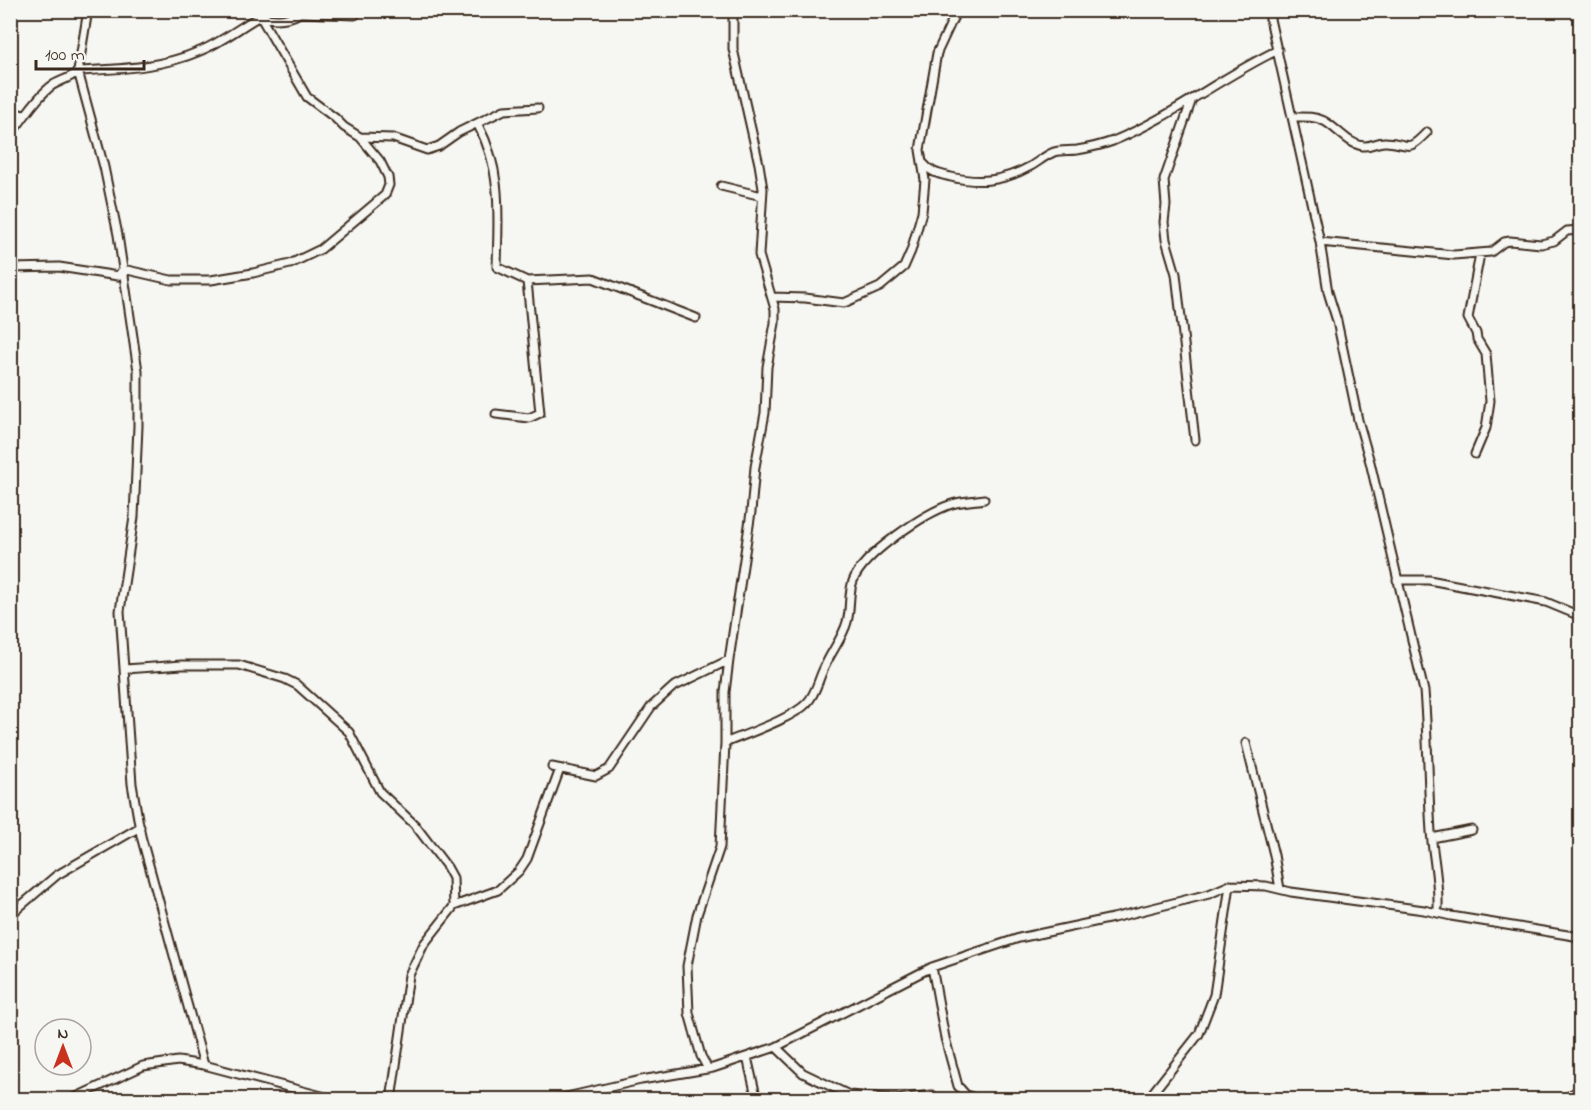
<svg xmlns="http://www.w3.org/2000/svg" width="1591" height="1110" font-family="'Indie Flower',sans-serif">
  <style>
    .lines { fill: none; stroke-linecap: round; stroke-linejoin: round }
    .street-casing { stroke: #3b2a1e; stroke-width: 11 }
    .street { stroke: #f6f6f2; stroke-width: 7 }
  </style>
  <rect width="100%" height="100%" fill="#f6f6f2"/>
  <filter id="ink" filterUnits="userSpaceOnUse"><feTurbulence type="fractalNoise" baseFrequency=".0167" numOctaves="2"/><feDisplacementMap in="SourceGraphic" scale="12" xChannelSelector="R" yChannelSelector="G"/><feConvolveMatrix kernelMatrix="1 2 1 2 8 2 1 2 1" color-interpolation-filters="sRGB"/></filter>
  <g filter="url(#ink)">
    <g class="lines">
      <g class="street-casing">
        <path id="street" d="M88 10 78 71 104 167 118 235 138 371V426L134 517 120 611 132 784 141 836 204 1065
          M1268 10 1320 242 1328 292 1337 321 1358 420 1370 462 1424 691C1428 738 1428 785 1431 832 1433 857 1439 882 1438 907
          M301 13 355 15
          M1191 102 1164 180 1166 205 1164 222 1166 240 1176 274 1195 440
          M10 111 24 115
          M1292 117C1303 117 1314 116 1324 121 1337 128 1348 144 1363 146 1371 147 1378 141 1386 142 1410 143 1406 154 1427 132
          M478 125C503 171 498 217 497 267L527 281 593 278 696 318
          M10 135C24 119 33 101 50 87 59 80 71 79 78 71 120 69 161 68 200 51 222 42 240 27 260 16 274 21 292 20 304 10
          M360 137 393 138 427 150 439 146 459 132 504 110 538 108
          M923 163C931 173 939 174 951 177 980 184 1004 181 1031 166 1038 162 1046 155 1054 152 1061 150 1070 151 1077 150 1089 148 1102 145 1113 141 1172 117 1221 77 1278 50
          M721 186 762 196
          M1320 242 1454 255 1491 252 1504 242 1510 241 1541 244 1554 241 1567 231 1580 230
          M10 268 59 267 118 276 123 269 171 280H211L253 273 290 264 321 249 385 195 389 185 388 177 380 161 360 137 344 127 335 118 307 97 260 16
          M772 297 805 298 844 303 880 287 904 267 911 251 922 212 925 180 920 150 937 53 957 10
          M496 414 529 418 540 413 527 281
          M1475 454 1486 428 1490 401 1486 354 1477 339 1476 333 1468 318 1480 254
          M1397 580H1429L1546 602 1580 616
          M125 669 182 665H239L285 679 297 685 349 732 380 792 415 825 447 867 453 878 454 906
          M725 743C746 734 793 718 807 703 817 692 818 679 825 666 831 652 843 637 847 622 851 609 848 594 853 581 863 554 925 513 952 504 962 501 974 501 984 499
          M1246 743 1274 855 1280 889
          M552 767 596 776 609 769 651 707 673 687 729 660
          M1432 838 1472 830
          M10 915 57 875 140 827
          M932 967 945 1038 958 1086 966 1095 980 1100
          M776 1047 803 1073 849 1095 898 1099 932 1095
          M747 1057 757 1100
          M708 1069 701 1056 689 1013 687 966 697 915 720 847 725 743V692L729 660 751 512 755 467 765 413 767 367 775 323V309L759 255 763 189 759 164 733 49V10
          M70 1100 143 1066 178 1061 204 1065 337 1100
          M391 1100 409 975 424 944 454 906 498 890 519 871 527 859 560 769
          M553 1100 641 1080 713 1068 776 1047 932 967 1019 938 1113 918 1209 894 1230 885 1266 886 1291 892 1424 910 1451 916 1580 937
          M1147 1100 1199 1034 1214 995 1230 885
          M1563 1100 1580 1089"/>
      </g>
      <use href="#street" class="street"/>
    </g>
  </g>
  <rect width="1591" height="1110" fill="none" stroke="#f6f6f2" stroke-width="36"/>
  <rect x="18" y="18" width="1555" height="1074" fill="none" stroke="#3b2a1e" stroke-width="2" filter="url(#ink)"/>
  <g transform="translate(63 1047)"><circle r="28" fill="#f6f6f2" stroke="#aba49d" stroke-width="1.5"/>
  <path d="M0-4.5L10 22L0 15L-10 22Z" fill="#c8321e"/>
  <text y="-9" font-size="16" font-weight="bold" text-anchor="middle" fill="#3b2a1e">N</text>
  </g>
  <path d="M36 60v9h108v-9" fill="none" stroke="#3b2a1e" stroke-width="3"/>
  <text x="45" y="60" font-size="18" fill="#3b2a1e" stroke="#f6f6f2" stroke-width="4.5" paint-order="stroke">100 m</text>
</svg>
